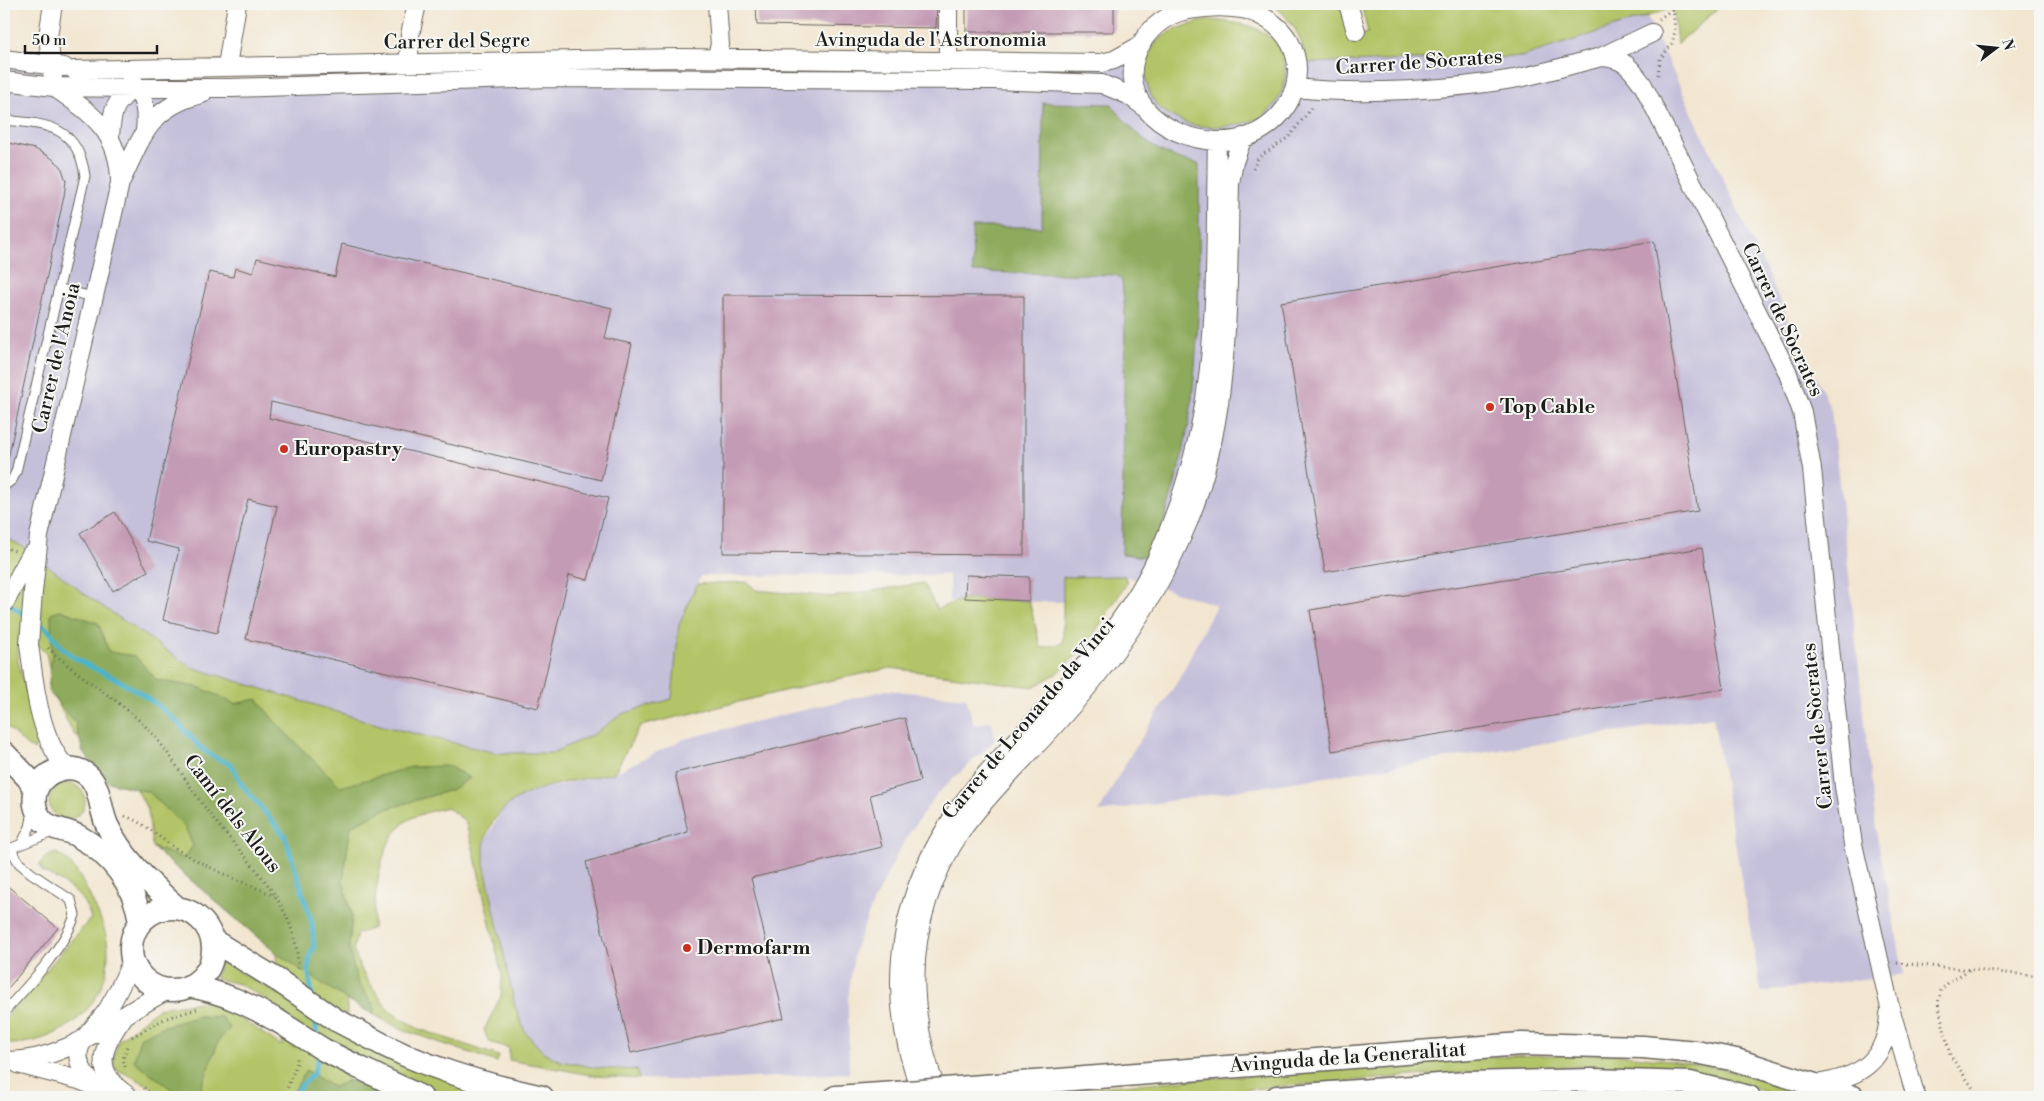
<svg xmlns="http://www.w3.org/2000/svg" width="2044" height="1101" font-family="'Libre Bodoni',serif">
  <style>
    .industrial { fill: #c5c0da }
    .green { fill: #b3c467; stroke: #687042 }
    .forest { fill: #8eaa5c; stroke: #55633c }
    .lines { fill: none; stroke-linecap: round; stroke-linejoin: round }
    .stream { stroke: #4cb4cb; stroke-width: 5 }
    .building { fill: #c49bb5 }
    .service-casing { stroke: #67635b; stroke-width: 11 }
    .minor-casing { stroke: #67635b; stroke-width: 20 }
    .tertiary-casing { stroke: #67635b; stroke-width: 25 }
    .path { stroke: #67635b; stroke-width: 3; stroke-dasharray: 1 4; stroke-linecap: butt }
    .service { stroke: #fff; stroke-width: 9 }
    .minor { stroke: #fff; stroke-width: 18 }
    .tertiary { stroke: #fff; stroke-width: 22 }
    .minor-bridge-casing { stroke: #67635b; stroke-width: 20; stroke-linecap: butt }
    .tertiary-bridge-casing { stroke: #67635b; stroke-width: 25; stroke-linecap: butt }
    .minor-bridge { stroke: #fff; stroke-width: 18 }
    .tertiary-bridge { stroke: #fff; stroke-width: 22 }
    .poi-dot { fill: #c8321e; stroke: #f6f6f2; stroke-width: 2 }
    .labels { text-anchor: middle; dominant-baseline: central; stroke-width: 4; stroke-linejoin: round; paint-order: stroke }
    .street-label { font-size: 20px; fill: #1c1c1c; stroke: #f6f6f2 }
    .poi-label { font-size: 20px; font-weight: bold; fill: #1c1c1c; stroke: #f6f6f2; text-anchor: start }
  </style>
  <rect width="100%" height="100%" fill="#f6f6f2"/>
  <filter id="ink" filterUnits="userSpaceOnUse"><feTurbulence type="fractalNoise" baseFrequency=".02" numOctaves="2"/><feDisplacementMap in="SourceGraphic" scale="10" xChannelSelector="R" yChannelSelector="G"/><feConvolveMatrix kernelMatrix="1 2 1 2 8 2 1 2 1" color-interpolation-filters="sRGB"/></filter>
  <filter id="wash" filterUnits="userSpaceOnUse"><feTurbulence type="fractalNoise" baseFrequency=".0096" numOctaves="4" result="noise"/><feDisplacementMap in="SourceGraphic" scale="20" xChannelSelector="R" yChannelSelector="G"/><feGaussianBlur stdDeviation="1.12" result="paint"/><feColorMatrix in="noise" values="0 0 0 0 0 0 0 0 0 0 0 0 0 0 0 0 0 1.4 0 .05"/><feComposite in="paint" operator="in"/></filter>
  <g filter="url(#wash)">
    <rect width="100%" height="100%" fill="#f2e6d0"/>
    <path class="industrial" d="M1647 16 1831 409 1877 837 1904 974 1761 992 1713 717 1099 812 1126 762 1179 679 1216 605 1125 576 1063 577V602L949 601V575L701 576 679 624 672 699 622 714 594 734 552 753H496L383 726 191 667 133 636 26 548 4 537V66L150 82 777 65 1306 63 1521 57Z
      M887 690 966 698 974 725 992 721 995 740 936 795 904 841 873 903 855 948 848 999 849 1073 702 1081 639 1079 638 1070 597 1068 560 1061 543 1052 525 1032 515 1006 484 863 485 841 503 808 518 797 537 790 614 773 684 739Z"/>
    <path class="green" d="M1273 4H1340L1351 37 1368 33 1361 4H1723L1677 44 1673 8 1521 57 1306 63C1303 37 1292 21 1273 4Z
      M1209 20C1229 22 1253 23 1270 37 1294 58 1288 99 1263 116 1248 126 1210 129 1193 125 1183 123 1170 115 1162 110 1153 104 1150 93 1147 84 1145 77 1146 72 1147 65 1151 33 1181 26 1209 20Z
      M4 537 25 548 86 595 191 667 383 726 496 753H552L594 734 622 714 672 699 679 624 697 584 747 582 756 590 832 597 923 583 937 609 965 598 1029 601 1041 648 1063 643V577L1125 576 1127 583 1084 649 1056 674 1033 687 891 668 804 686 640 726 614 773C569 783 500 785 485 840 483 847 485 856 484 863L515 1006 525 1032 543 1052 560 1061 597 1068 638 1070 639 1079 596 1076 509 1060V1048L489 1042 484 1030 501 996 502 976 472 844 465 821 447 807C433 811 415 814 404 823 378 843 375 899 373 928L357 934 353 950 363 973 389 1011 419 1029 499 1056 497 1062 400 1029 347 1000V1035L505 1097H457L399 1076 347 1051V1088L365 1097H165L148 1085 114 1068V1054L119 1040 158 1008 213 1000 282 1046 280 1009 242 985 215 978 221 961 279 995 276 953 152 847 148 811 122 760 75 736 55 698 46 652 19 633 18 661 36 730 35 750 27 746 4 724Z
      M49 801a18 18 0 1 1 36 0a18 18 0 1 1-36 0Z
      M56 853C74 862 80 877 89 894 98 913 109 933 108 955 107 1010 56 1046 4 1044V1019L91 918C83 892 65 884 42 871L40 864 46 857Z
      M1609 1054C1686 1059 1751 1073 1825 1097H1786L1736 1084 1688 1075 1611 1067H1561L1413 1076 1149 1097H963L1505 1056Z"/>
    <path class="forest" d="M1043 103 1111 104C1139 139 1155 154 1199 164 1199 245 1201 326 1191 407 1185 458 1167 509 1153 558L1122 554 1125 313 1122 281 1116 275 973 272 972 227H1042Z
      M60 610 98 623 109 652 135 656 157 680 201 688 235 704 257 699C281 732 312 758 341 787L411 767 448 766 470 778 451 790 383 810 351 826 343 881 352 916 349 947 357 981 374 1006V1015L346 999 276 953 152 847 184 858 193 846 185 827 149 792 108 782 83 752 75 722 48 691 52 652 51 613Z
      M199 1016 221 1017 230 1029 219 1040 200 1091 182 1097 134 1061 140 1038 162 1027Z
      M306 1070 333 1087 350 1080 391 1097H293V1093Z"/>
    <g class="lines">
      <path class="stream" d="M7 603 27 616
        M35 620C49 627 53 638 64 649 80 664 102 671 120 681 135 689 165 709 176 721 197 742 200 754 231 764L242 785 285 836 312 923 314 947 310 955 308 970 312 994
        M314 1013 318 1039
        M297 1097 299 1088 314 1073 319 1055"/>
    </g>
    <g id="blocks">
      <path class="building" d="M756 4H937L936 28 757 25Z
        M966 4H1114V32H966Z
        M4 142 35 149 50 157 61 166 66 181 64 196 5 473Z
        M1654 241 1698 511 1325 572 1281 302Z
        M342 244 612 308 605 338 632 344 601 480 271 402 269 418 608 498 588 580 569 575 538 708 246 639 277 506 248 499 217 633 163 620 179 549 146 541 209 272 233 277 235 268 253 273 257 258 335 277Z
        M723 295 1024 296V555L723 553Z
        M115 512 148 571 113 591 80 533Z
        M1702 548 1724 689 1332 751 1310 610Z
        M966 575 1029 577V601L965 598Z
        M905 718 920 781 870 795 882 847 751 878 784 1018 631 1053 586 862 688 832 675 773Z
        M4 883 58 928 4 993Z"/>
    </g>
  </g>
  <g filter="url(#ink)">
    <use href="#blocks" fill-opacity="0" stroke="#67635b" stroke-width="1"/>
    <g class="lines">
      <g class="service-casing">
        <path id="service" d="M4 120C46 124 78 125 85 176L16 472 12 480 4 486
          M61 289 93 297
          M22 843 30 827 33 813
          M4 851 55 831
          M4 1012C27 987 65 947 75 915L71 900 31 873 19 863 11 849"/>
      </g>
      <g class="minor-casing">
        <path id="minor" d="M53 4 48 36 54 87C91 113 120 132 120 182
          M1348 4 1356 31
          M1221 7C1229 8 1239 8 1247 10 1334 39 1297 145 1216 141 1161 138 1109 94 1144 39 1152 27 1166 16 1180 12 1193 8 1207 8 1221 7Z
          M1601 57 1652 33
          M716 58 720 45 717 4
          M4 59 64 67
          M948 61V4
          M227 66 237 4
          M74 70 678 58 1101 63 1114 60 1141 45
          M408 75 410 35 417 4
          M4 81 54 87 133 88H231L551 78 993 80 1102 84 1128 95 1143 106
          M127 86C146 92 147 113 145 130
          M1296 88C1363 95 1452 90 1519 78 1547 72 1574 64 1601 57 1624 58 1630 67 1643 85L1787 371 1802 412 1812 469 1844 786 1853 844 1890 1008 1916 1097
          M110 136C112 108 115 102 136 86
          M33 592 39 536 120 183C142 138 148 107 202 94
          M4 604 31 554
          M29 644C34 682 39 740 67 768
          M123 1018C101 1048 92 1071 127 1095
          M4 1061C66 1063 115 1017 168 990
          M18 1064 79 1080 120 1097
          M1816 1084C1860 1078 1887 1061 1889 1014
          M94 1085C60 1048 89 1038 108 1009 117 994 125 977 132 960
          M923 1097C886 1004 893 911 948 825 975 781 1015 743 1050 705 1092 658 1135 609 1160 551 1181 502 1197 452 1205 399 1218 316 1215 226 1217 141
          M939 1097C903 1003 905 912 964 827 991 790 1025 759 1055 725 1106 669 1149 610 1180 541 1232 429 1227 304 1230 183L1234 162 1243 137"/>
      </g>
      <g class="tertiary-casing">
        <path id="tertiary" d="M4 753 28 778 36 791
          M131 949a41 41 0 1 1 82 0a41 41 0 1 1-82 0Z
          M140 922C135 885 111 854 78 836 62 827 43 831 36 809 25 774 78 751 95 785 101 797 101 812 107 825 122 858 150 883 177 908
          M212 940 279 981
          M189 986C223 992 249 1005 278 1021
          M363 1034C419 1066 479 1083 542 1097
          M356 1066 421 1097
          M970 1087 1521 1044 1643 1047 1696 1052 1736 1060 1853 1097
          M836 1097 896 1093
          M1277 1097 1466 1083 1592 1080 1690 1083 1749 1097"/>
      </g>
      <path class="path" d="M1659 19 1679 4
        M1658 75 1660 59 1672 44 1675 31 1673 8
        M1253 169 1258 158 1289 137 1313 106
        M4 547 15 551
        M48 648C77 676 114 696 143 724 168 748 185 781 206 809 243 860 299 901 298 970
        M125 816C147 824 161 840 180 851 211 870 243 882 275 896
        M1897 963 2040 976
        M1969 970 1949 982 1941 990 1938 1003 1950 1055 1979 1097
        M132 1037 164 1019 197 1009
        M125 1067 123 1059 127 1046
        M144 1088 155 1097
        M284 1097 297 1063V1057"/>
      <use href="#service" class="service"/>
      <use href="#minor" class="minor"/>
      <use href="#tertiary" class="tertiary"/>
      <g class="minor-bridge-casing">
        <path id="minor-bridge" d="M29 644 33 592"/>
      </g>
      <g class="tertiary-bridge-casing">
        <path id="tertiary-bridge" d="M279 981 336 1020 363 1034
          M278 1021 324 1050 356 1066
          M896 1093 970 1087"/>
      </g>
      <use href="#minor-bridge" class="minor-bridge"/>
      <use href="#tertiary-bridge" class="tertiary-bridge"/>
    </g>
  </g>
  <g class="poi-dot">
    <circle cx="1490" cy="407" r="5"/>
    <circle cx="284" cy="449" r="5"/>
    <circle cx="687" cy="948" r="5"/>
  </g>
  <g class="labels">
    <g class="street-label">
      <text x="931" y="40">Avinguda de l'Astronomia</text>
      <text transform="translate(457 42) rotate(-1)">Carrer del Segre</text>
      <text transform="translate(1419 63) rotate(-4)">Carrer de Sòcrates</text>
      <text transform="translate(1782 320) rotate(65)">Carrer de Sòcrates</text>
      <text transform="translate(57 358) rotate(-77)">Carrer de l'Anoia</text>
      <text transform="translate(1029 719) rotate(-50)">Carrer de Leonardo da Vinci</text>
      <text transform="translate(1818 726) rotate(-96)">Carrer de Sòcrates</text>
      <text transform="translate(232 814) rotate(52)">Camí dels Alous</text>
      <text transform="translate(1348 1058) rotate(-4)">Avinguda de la Generalitat</text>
    </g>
    <g class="poi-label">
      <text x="1500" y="407">Top Cable</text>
      <text x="294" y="449">Europastry</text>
      <text x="697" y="948">Dermofarm</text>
    </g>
  </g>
  <rect width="2044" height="1101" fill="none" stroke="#f6f6f2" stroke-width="20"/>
  <g transform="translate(1996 48) rotate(74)" stroke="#f6f6f2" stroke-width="4" paint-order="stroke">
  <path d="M0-4L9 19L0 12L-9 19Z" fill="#1c1c1c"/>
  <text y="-8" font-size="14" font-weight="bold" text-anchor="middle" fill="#1c1c1c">N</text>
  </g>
  <path d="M25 45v8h132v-8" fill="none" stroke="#1c1c1c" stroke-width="2.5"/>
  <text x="32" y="45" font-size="15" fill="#1c1c1c" stroke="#f6f6f2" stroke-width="4" paint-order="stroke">50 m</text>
</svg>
